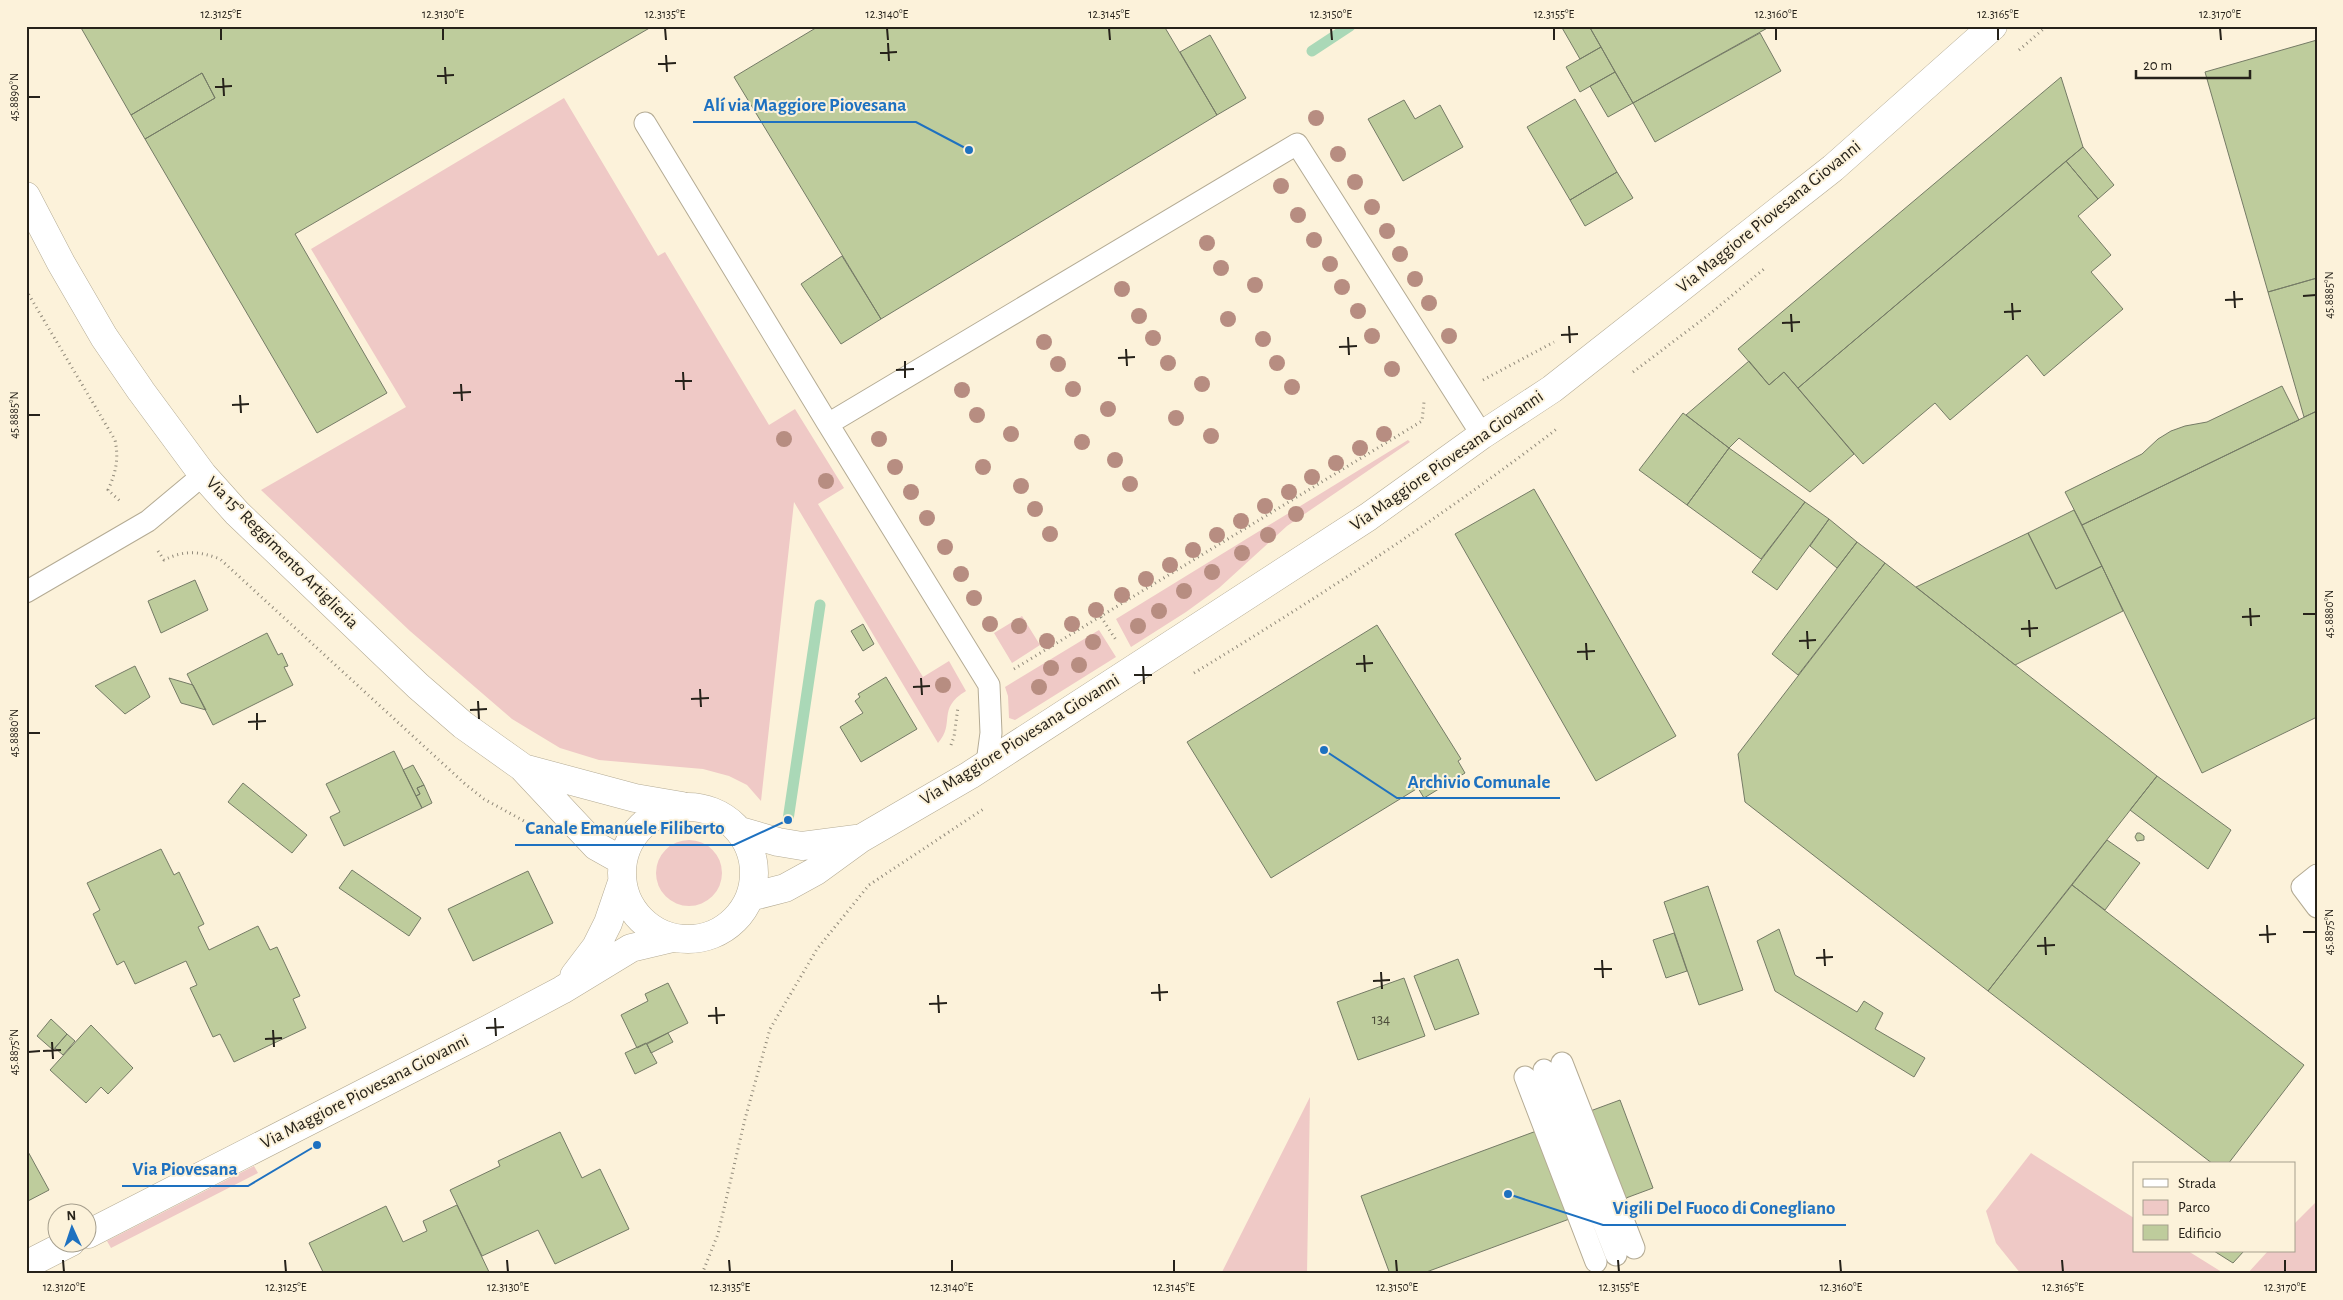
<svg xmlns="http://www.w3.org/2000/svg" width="2343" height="1300" font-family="'Alegreya Sans',sans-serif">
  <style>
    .green { fill: #efc9c6 }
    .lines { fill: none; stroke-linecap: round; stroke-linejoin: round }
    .stream { stroke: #aad8b7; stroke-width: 11 }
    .building { fill: #becc9c; stroke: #757b66 }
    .service-casing { stroke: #b4ab94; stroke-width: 23 }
    .tertiary-casing { stroke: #b4ab94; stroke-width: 29 }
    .path { stroke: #918a7a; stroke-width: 3; stroke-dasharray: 1 4; stroke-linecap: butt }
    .service { stroke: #fff; stroke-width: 21 }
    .tertiary { stroke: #fff; stroke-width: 28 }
    .tree { fill: #b78d81 }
    .ticks { fill: none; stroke: #26221a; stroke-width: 2 }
    .labels { text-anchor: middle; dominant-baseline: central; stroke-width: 4; stroke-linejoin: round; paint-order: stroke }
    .number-label { font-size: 15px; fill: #4c4c3a }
    .street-label { font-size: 18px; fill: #26221a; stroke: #fcf2da }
    .leader { fill: none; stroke: #1e71c0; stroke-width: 2 }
    .callout-dot { fill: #1e71c0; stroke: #fcf2da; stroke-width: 2 }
    .callout-label { font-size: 19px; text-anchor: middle; font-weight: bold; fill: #1e71c0; stroke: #fcf2da; stroke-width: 4; stroke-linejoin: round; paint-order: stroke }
    .neatline { fill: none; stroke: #26221a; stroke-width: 2 }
    .ticks-label { font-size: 12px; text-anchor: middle; fill: #26221a }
  </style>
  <rect width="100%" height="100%" fill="#fcf2da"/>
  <path class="green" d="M564 98 658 256 665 252 769 425 795 409 844 488 818 504 923 677 949 661 966 691C936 709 956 723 938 743L794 502 761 801 747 785 729 776 703 769 599 760 560 748 512 719 410 631 261 490 406 407 311 249Z
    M1408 440 1410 442 1287 526 1219 588 1186 612 1131 647 1116 619Z
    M1022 616 1040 645 1012 663 994 633Z
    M1099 630 1116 657 1015 720 1009 718 1008 696 1005 687Z
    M656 873a33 33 0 1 1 66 0a33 33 0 1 1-66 0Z
    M1310 1097 1307 1274H1221Z
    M2031 1153 2134 1218V1251H2188L2225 1274H2021L1996 1243 1986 1211Z
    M254 1166 258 1173 111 1248 107 1241Z
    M2317 1201V1274H2247L2268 1251H2294V1224Z"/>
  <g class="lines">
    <path class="stream" d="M1312 51 1350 26
      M788 820 820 605"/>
  </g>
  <path class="building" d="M80 26H653L295 234 387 393 317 433 145 139 215 98 202 73 131 115Z
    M819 26H1164L1217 115 881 319 734 77Z
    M1561 26H1589L1601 47 1580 59Z
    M1589 26H1771L1633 103Z
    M1760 33 1781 71 1655 142 1633 103Z
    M1210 35 1246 98 1217 115 1180 52Z
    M2317 40V278L2268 292 2205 72Z
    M1601 47 1615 72 1580 92 1566 67Z
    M1615 72 1633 103 1608 117 1590 86Z
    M202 73 215 98 145 139 131 115Z
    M2061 77 2083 147 1798 388 1784 372 1769 385 1738 349Z
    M1575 99 1617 172 1570 200 1527 127Z
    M1404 100 1415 119 1440 105 1463 147 1403 181 1368 119Z
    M2083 147 2114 185 2098 199 2066 161Z
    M2066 161 2098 199 2078 216 2111 255 2091 272 2123 309 2044 376 2027 355 1950 420 1935 403 1863 464 1798 388Z
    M1617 172 1633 198 1585 226 1570 200Z
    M842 256 881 319 841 344 801 284Z
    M2317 278V411L2304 417 2268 292Z
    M1749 361 1769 385 1784 372 1854 454 1810 492 1739 438 1729 448 1686 415Z
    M2282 386 2299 420 2082 525 2065 492 2142 454 2158 439 2171 431 2185 426 2207 422Z
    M2317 411V717L2202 773 2082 525Z
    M1683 413 1729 448 1687 505 1639 470Z
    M1729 448 1805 502 1761 559 1687 505Z
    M1534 489 1676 736 1596 781 1455 534Z
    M1805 502 1829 519 1777 590 1752 572Z
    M2074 510 2102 566 2056 589 2028 533Z
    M1829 519 1857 542 1837 568 1810 546Z
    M2028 533 2056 589 2102 566 2123 611 2015 665 1916 587Z
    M1857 542 1885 563 1798 675 1772 654Z
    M1885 563 2157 776 1988 991 1745 802 1738 754Z
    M195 580 208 610 161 633 148 601Z
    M863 624 874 644 863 651 851 631Z
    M1377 625 1461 759 1458 761 1465 773 1424 798 1418 788 1271 878 1187 742Z
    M267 633 278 655 282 653 288 666 284 667 293 685 213 725 187 674Z
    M135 666 150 697 125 714 95 686Z
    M886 677 917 729 861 762 840 727 863 713 855 701 860 697 858 694Z
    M169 678 193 685 206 710 181 703Z
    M394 751 422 808 344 846 330 817 340 812 326 784Z
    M413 765 424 785 417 788 420 794 416 796 403 770Z
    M2157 776 2231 830 2208 869 2130 810Z
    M243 783 307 835 292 853 228 802Z
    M424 785 432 803 422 808 416 796 420 794 417 788Z
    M2137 833H2140L2144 836V840L2137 841 2135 837Z
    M2107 840 2140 863 2105 910 2072 885Z
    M161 849 174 875 179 872 204 924 198 927 209 950 258 926 270 950 277 947 300 996 293 999 306 1028 234 1062 220 1034 213 1037 190 988 197 985 186 961 135 984 124 961 117 965 93 914 100 910 87 883Z
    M352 870 421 918 409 936 339 888Z
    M528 871 553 923 473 961 448 909Z
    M2072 885 2304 1065 2228 1164H2213L1988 991Z
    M1708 886 1743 990 1699 1005 1664 902Z
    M1779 929 1795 975 1857 1012 1864 1001 1883 1013 1875 1029 1925 1058 1914 1077 1775 991 1757 941Z
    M1674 933 1687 971 1666 978 1653 940Z
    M1458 959 1479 1014 1435 1030 1414 976Z
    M1404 978 1425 1036 1358 1060 1337 1002Z
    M668 983 688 1023 637 1048 621 1015 648 1001 645 994Z
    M51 1019 67 1034 53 1050 37 1036Z
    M91 1025 133 1068 108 1094 101 1087 86 1103 50 1070Z
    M668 1033 673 1042 651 1053 647 1044Z
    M67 1034 75 1041 63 1055 55 1048Z
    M646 1043 657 1063 635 1074 625 1053Z
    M1620 1100 1653 1188 1421 1274H1390L1361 1196Z
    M560 1132 582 1178 600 1169 629 1229 555 1264 538 1230 482 1256 450 1190 500 1166 498 1161Z
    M26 1148 49 1190 26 1202Z
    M457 1205 490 1274H324L309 1243 386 1206 403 1242 427 1231 423 1221Z
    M2214 1251H2244L2233 1263Z"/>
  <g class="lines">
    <g class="service-casing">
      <path id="service" d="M645 123 828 424 1297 144 1482 435
        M828 424 989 685 991 733 987 763
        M26 592 148 521 203 475
        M2317 875 2302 887 2317 907
        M1562 1063 1634 1248
        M1544 1070 1616 1255
        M1525 1077 1596 1262"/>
    </g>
    <g class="tertiary-casing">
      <path id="tertiary" d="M26 196 61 263 104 337 141 391 203 475 237 513 418 686 463 725 522 767 596 846 621 860
        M523 768 635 798 682 806
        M622 873a66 66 0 1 1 132 0a66 66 0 1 1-132 0Z
        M740 831 778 842 802 846 856 839
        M750 897 785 888 816 871 860 839 970 775 1368 517 1482 435 1552 389 1833 168 1993 26
        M574 976 596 947 608 923 622 882
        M88 1234 483 1032 562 990 631 948 673 938
        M26 1265 71 1242"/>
    </g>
    <path class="path" d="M2019 50 2047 26
      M26 290 115 440C119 459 116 472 108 490L121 502
      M1633 372 1706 317 1764 269
      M1483 380 1554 342
      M158 551 164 560C184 550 199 551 220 559L464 783 484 799 524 821
      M1101 617 1116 640
      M1014 669 1422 421 1424 402
      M1194 673C1319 597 1442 517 1558 428
      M951 745 954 737 958 707
      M702 1274 718 1234 745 1119 770 1029 817 949 869 885 985 808"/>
    <use href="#service" class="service"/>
    <use href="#tertiary" class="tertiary"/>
  </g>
  <g class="tree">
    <circle cx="1316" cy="118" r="8"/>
    <circle cx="1338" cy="154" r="8"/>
    <circle cx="1355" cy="182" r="8"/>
    <circle cx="1281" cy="186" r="8"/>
    <circle cx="1372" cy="207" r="8"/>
    <circle cx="1298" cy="215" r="8"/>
    <circle cx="1387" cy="231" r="8"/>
    <circle cx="1314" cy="240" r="8"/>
    <circle cx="1207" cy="243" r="8"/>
    <circle cx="1400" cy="254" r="8"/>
    <circle cx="1330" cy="264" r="8"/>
    <circle cx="1221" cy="268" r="8"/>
    <circle cx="1415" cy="279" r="8"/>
    <circle cx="1255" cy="285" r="8"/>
    <circle cx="1342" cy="287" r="8"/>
    <circle cx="1122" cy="289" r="8"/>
    <circle cx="1429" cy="303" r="8"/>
    <circle cx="1358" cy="311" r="8"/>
    <circle cx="1139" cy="316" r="8"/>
    <circle cx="1228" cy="319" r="8"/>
    <circle cx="1372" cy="336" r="8"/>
    <circle cx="1449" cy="336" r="8"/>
    <circle cx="1153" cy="338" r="8"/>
    <circle cx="1263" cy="339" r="8"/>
    <circle cx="1044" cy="342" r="8"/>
    <circle cx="1168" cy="363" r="8"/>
    <circle cx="1277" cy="363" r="8"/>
    <circle cx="1058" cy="364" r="8"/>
    <circle cx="1392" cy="369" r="8"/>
    <circle cx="1202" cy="384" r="8"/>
    <circle cx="1292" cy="387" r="8"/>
    <circle cx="1073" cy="389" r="8"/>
    <circle cx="962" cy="390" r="8"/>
    <circle cx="1108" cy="409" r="8"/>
    <circle cx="977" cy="415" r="8"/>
    <circle cx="1176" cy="418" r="8"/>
    <circle cx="1011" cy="434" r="8"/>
    <circle cx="1384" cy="434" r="8"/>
    <circle cx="1211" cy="436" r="8"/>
    <circle cx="784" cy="439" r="8"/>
    <circle cx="879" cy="439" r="8"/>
    <circle cx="1082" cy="442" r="8"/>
    <circle cx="1360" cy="448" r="8"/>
    <circle cx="1115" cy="460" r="8"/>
    <circle cx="1336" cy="463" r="8"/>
    <circle cx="895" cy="467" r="8"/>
    <circle cx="983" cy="467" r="8"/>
    <circle cx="1312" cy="477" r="8"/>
    <circle cx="826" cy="481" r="8"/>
    <circle cx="1130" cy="484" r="8"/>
    <circle cx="1021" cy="486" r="8"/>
    <circle cx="911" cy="492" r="8"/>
    <circle cx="1289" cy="492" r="8"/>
    <circle cx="1265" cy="506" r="8"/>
    <circle cx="1035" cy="509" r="8"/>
    <circle cx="1296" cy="514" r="8"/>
    <circle cx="927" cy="518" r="8"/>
    <circle cx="1241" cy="521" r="8"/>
    <circle cx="1050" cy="534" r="8"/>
    <circle cx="1217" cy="535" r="8"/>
    <circle cx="1268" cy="535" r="8"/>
    <circle cx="945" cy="547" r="8"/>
    <circle cx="1193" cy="550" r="8"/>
    <circle cx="1242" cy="553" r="8"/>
    <circle cx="1170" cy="565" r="8"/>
    <circle cx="1212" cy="572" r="8"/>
    <circle cx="961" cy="574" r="8"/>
    <circle cx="1146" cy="579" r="8"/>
    <circle cx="1184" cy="591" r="8"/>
    <circle cx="1122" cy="595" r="8"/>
    <circle cx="974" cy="598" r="8"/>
    <circle cx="1096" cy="610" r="8"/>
    <circle cx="1159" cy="611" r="8"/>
    <circle cx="990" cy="624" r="8"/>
    <circle cx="1072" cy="624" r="8"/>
    <circle cx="1019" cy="626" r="8"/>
    <circle cx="1138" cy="626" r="8"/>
    <circle cx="1047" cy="641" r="8"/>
    <circle cx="1093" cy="642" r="8"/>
    <circle cx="1079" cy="665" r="8"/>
    <circle cx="1051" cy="668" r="8"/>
    <circle cx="943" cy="685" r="8"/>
    <circle cx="1039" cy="687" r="8"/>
  </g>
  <path class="ticks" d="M221 28V40M443 28V40M665 28 666 40M887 28 888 40M1109 28 1110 40M1331 28 1332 40M1554 28V40M1776 28V40M1998 28V40M2220 28 2221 40M888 43 889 61M880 53 897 52M666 55 667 72M658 64 676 63M445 67 446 84M437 76 454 75M223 78 224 96M215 87 232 86M28 97H40M2234 291 2235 308M2303 296 2316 295M2225 300 2243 299M2012 303 2013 320M2004 312 2021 311M1791 314 1792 332M1782 323 1800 322M1569 326 1570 343M1561 335 1578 334M1348 337 1349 355M1339 347 1357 346M1126 349 1127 366M1118 358 1135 357M905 361V378M896 370 914 369M683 372 684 390M675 381H692M461 384 462 401M453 393 471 392M240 395 241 413M232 405 249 404M28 415H40M2250 608 2251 626M2303 614H2316M2242 617 2260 616M2029 620 2030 637M2021 629 2038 628M1807 631 1808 649M1799 641 1816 640M1586 643 1587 660M1577 652 1595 651M1364 655 1365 672M1356 664 1373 663M1143 666 1144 684M1134 675H1152M921 678 922 695M913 687 930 686M700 689 701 707M691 699 709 698M478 701 479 719M470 710 487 709M257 713V730M248 722 266 721M28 733H40M2267 925 2268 943M2303 932H2316M2259 935 2276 934M2045 937 2046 955M2037 946 2055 945M1824 949 1825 966M1816 958 1833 957M1602 960 1603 978M1594 969H1612M1381 972 1382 989M1373 981 1390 980M1159 984 1160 1001M1151 993 1168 992M938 995 939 1013M929 1004 947 1003M716 1007 717 1024M708 1016 725 1015M495 1018 496 1036M486 1028 504 1027M273 1030 274 1047M265 1039 282 1038M52 1042 53 1059M43 1051 61 1050M28 1052 40 1051M63 1260 64 1272M285 1260 286 1272M507 1260 508 1272M729 1260 730 1272M952 1260V1272M1174 1260V1272M1396 1260 1397 1272M1618 1260 1619 1272M1840 1260 1841 1272M2062 1260 2063 1272M2285 1260V1272"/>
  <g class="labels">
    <g class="number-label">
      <text x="1381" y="1019">134</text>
    </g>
    <g class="street-label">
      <text transform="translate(1769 217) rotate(-39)">Via Maggiore Piovesana Giovanni</text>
      <text transform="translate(1447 461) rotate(-35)">Via Maggiore Piovesana Giovanni</text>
      <text transform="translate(282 553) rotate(45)">Via 15° Reggimento Artiglieria</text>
      <text transform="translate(1020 740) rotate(-32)">Via Maggiore Piovesana Giovanni</text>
      <text transform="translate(365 1092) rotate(-27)">Via Maggiore Piovesana Giovanni</text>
    </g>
  </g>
  <path class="leader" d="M969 150L916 122H693M1324 750L1397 798H1560M788 820L734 845H515M317 1145L248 1186H122M1508 1194L1603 1225H1846"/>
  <g class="callout-dot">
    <circle cx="969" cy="150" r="5"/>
    <circle cx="1324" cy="750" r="5"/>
    <circle cx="788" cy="820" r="5"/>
    <circle cx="317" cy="1145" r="5"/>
    <circle cx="1508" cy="1194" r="5"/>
  </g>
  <g class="callout-label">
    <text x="805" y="111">Alí via Maggiore Piovesana</text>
    <text x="1479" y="788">Archivio Comunale</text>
    <text x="625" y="834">Canale Emanuele Filiberto</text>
    <text x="185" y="1175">Via Piovesana</text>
    <text x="1724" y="1214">Vigili Del Fuoco di Conegliano</text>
  </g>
  <rect width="2343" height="1300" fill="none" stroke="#fcf2da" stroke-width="55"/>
  <rect x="2133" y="1162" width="162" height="90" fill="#fcf2da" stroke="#a69f8d"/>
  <rect x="2143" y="1179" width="25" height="8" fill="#ffffff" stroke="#a69f8d"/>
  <text x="2178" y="1188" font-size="15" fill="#26221a">Strada</text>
  <rect x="2143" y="1200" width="25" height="15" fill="#efc9c6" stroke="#a69f8d"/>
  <text x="2178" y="1212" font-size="15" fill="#26221a">Parco</text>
  <rect x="2143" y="1225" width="25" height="15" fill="#becc9c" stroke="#a69f8d"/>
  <text x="2178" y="1238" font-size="15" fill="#26221a">Edificio</text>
  <g transform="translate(72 1228) rotate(357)"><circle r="24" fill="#fcf2da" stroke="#a69f8d"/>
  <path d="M0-4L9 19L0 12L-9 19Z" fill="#1e71c0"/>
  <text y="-8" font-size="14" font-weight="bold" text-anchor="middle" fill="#26221a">N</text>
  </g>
  <path d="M2136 70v8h114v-8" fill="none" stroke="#26221a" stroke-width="2.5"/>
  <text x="2143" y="70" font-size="15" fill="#26221a" stroke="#fcf2da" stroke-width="4" paint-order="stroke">20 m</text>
  <rect x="28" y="28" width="2288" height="1244" class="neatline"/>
  <g class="ticks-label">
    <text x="221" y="18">12.3125°E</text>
    <text x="443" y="18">12.3130°E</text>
    <text x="665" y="18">12.3135°E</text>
    <text x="887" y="18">12.3140°E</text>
    <text x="1109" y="18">12.3145°E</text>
    <text x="1331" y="18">12.3150°E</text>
    <text x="1554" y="18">12.3155°E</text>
    <text x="1776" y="18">12.3160°E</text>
    <text x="1998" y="18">12.3165°E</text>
    <text x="2220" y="18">12.3170°E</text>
    <text transform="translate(14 97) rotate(-90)" y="4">45.8890°N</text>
    <text transform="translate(2329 295) rotate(-90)" y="4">45.8885°N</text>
    <text transform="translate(14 415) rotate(-90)" y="4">45.8885°N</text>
    <text transform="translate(2329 614) rotate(-90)" y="4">45.8880°N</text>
    <text transform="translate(14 733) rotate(-90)" y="4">45.8880°N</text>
    <text transform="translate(2329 932) rotate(-90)" y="4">45.8875°N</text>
    <text transform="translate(14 1052) rotate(-90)" y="4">45.8875°N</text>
    <text x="64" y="1291">12.3120°E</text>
    <text x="286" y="1291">12.3125°E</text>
    <text x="508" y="1291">12.3130°E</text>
    <text x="730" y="1291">12.3135°E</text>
    <text x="952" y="1291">12.3140°E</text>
    <text x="1174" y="1291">12.3145°E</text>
    <text x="1397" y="1291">12.3150°E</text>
    <text x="1619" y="1291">12.3155°E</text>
    <text x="1841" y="1291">12.3160°E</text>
    <text x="2063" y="1291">12.3165°E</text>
    <text x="2285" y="1291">12.3170°E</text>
  </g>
</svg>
